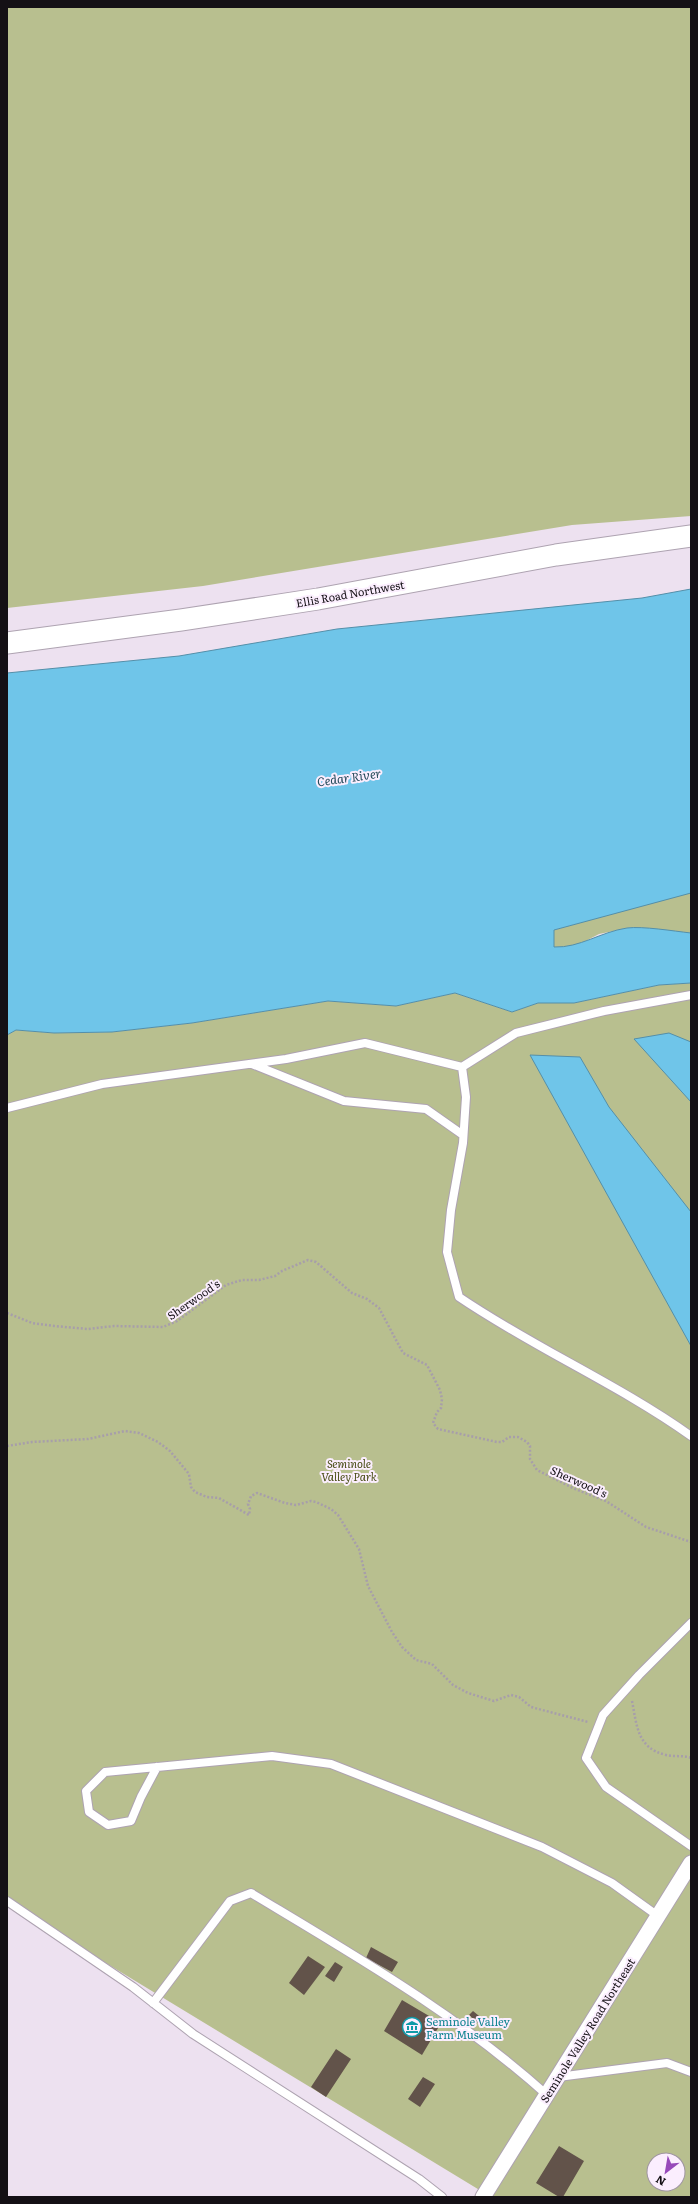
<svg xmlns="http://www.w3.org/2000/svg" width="698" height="2204" font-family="Literata,serif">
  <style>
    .green { fill: #b8bf8f; fill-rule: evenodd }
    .water { fill: #6fc5e9; stroke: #548fa9 }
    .building { fill: #62534a }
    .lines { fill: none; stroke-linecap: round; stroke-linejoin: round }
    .lane-casing { stroke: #aea3b1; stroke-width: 10 }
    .street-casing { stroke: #aea3b1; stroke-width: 17 }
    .secondary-casing { stroke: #aea3b1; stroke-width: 23 }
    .path { stroke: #a79eaa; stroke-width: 2.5; stroke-dasharray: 2 2; stroke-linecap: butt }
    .lane { stroke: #fff; stroke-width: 8 }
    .street { stroke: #fff; stroke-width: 15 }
    .secondary { stroke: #fff; stroke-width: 21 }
    .labels { text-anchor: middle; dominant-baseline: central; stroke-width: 4; stroke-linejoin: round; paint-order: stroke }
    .street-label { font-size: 11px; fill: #141015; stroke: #fbeefe }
    .park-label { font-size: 11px; font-style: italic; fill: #484d15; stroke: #fbeefe }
    .culture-label { font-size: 11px; fill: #0d838f; stroke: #fbeefe; text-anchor: start }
    .water-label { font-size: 12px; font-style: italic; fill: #234959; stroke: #fbeefe }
  </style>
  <rect width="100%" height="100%" fill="#ede1f0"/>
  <path class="green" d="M7 7H691V516L572 525 203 586 7 608Z
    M686 893H691V933L628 928 599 934 576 946 554 948V930Z
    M691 983V2197H491L7 1903V1035L16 1030 54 1033 112 1032 192 1023 328 1001 396 1006 455 993 512 1012 538 1003H574L659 985ZM654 2160H678V2184H654Z"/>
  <path class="water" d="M691 589V893L554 930V947C580 948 600 932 627 928 643 926 673 931 691 933V983L659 985 574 1003H538L512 1012 455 993 396 1006 328 1001 192 1023 112 1032 54 1033 16 1030 7 1035V673L179 656 337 629 642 598Z
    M669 1033 691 1042V1102L634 1039Z
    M530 1055 580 1057 609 1107 691 1212V1346Z"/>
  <path class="building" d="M371 1947 398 1962 392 1972 366 1958Z
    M308 1956 325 1967 304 1995 289 1983Z
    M335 1962 343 1967 334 1982 325 1976Z
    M402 2000 441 2023 422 2055 384 2031Z
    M473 2011 484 2020 480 2025 469 2015Z
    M336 2049 351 2059 326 2097 311 2087Z
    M423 2077 435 2084 420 2107 408 2099Z
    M559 2146 584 2161 563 2197H559L536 2183Z"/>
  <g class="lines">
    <g class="lane-casing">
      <path id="lane" d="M252 1064 344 1101 426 1109 463 1135
        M462 1067 466 1097 463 1143 451 1210 447 1252 459 1297C534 1348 618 1384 691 1436
        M7 1108 102 1084 286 1059 365 1043 462 1067 516 1033 604 1011 691 995
        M691 1623 639 1675 603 1715 586 1758 606 1787 691 1846
        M157 1767 141 1797 131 1821 108 1825 89 1812 86 1791 105 1772 272 1756 331 1764 542 1847 612 1883 658 1916
        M7 1901 133 1987 193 2034 419 2179 442 2197
        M153 2003 230 1901 251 1893C354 1955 457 2014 547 2095
        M558 2077 667 2063 691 2072"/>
    </g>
    <g class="street-casing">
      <path id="street" d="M483 2197 691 1863"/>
    </g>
    <g class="secondary-casing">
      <path id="secondary" d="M7 643 181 620 318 599 556 555 691 536"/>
    </g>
    <path class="path" d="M7 1313 32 1323 54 1326 88 1329 114 1326 163 1327 177 1321 226 1285 242 1280H259L275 1276 282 1271 308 1260 316 1262 352 1293 367 1299 379 1308 403 1353 427 1365 440 1390 442 1399 441 1408 437 1412 433 1423 438 1429 497 1442H502L509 1437H518L527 1442 530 1446V1459L537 1470 575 1489 606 1501 646 1527 691 1542
      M7 1446 32 1442 88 1439 125 1431 139 1433 158 1442 170 1451 189 1474 191 1487 195 1492 207 1497 219 1498 249 1515 250 1509 248 1504 251 1496 257 1493 285 1503 296 1505 311 1501 316 1502 331 1509 338 1515 359 1549 368 1586 392 1632 402 1647 416 1660 432 1664 453 1685 468 1693 494 1701 511 1695 519 1697 531 1707 588 1722
      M632 1701C637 1726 637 1748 666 1755 674 1757 683 1755 691 1758"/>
    <use href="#lane" class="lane"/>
    <use href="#street" class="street"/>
    <use href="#secondary" class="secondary"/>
  </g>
  <defs>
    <g id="museum-ring" transform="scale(1)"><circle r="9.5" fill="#fbeefe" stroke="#0f9aa8" stroke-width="1.5"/><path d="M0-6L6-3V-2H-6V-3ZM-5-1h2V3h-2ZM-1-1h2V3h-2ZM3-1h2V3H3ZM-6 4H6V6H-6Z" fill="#0f9aa8"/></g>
  </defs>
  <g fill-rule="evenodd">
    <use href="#museum-ring" x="412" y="2027"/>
  </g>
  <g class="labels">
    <g class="street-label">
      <text transform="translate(350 593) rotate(-10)">Ellis Road Northwest</text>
      <text transform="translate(193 1299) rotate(-35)">Sherwood's</text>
      <text transform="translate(579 1481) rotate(24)">Sherwood's</text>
      <text transform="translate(587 2030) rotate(-58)">Seminole Valley Road Northeast</text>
    </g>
    <g class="park-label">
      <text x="349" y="1463">Seminole<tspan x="349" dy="13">Valley Park</tspan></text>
    </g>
    <g class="culture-label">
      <text x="426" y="2021">Seminole Valley<tspan x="426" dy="13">Farm Museum</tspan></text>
    </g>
    <g class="water-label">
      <text transform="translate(349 777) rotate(-8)">Cedar River</text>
    </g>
  </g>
  <rect width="698" height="2204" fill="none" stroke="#141015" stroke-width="16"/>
  <g transform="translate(666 2172) rotate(211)"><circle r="19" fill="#fbeefe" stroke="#9f95a1"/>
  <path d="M0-3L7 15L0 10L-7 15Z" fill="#9749ba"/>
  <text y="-6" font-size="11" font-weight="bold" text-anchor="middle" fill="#141015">N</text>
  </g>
</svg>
